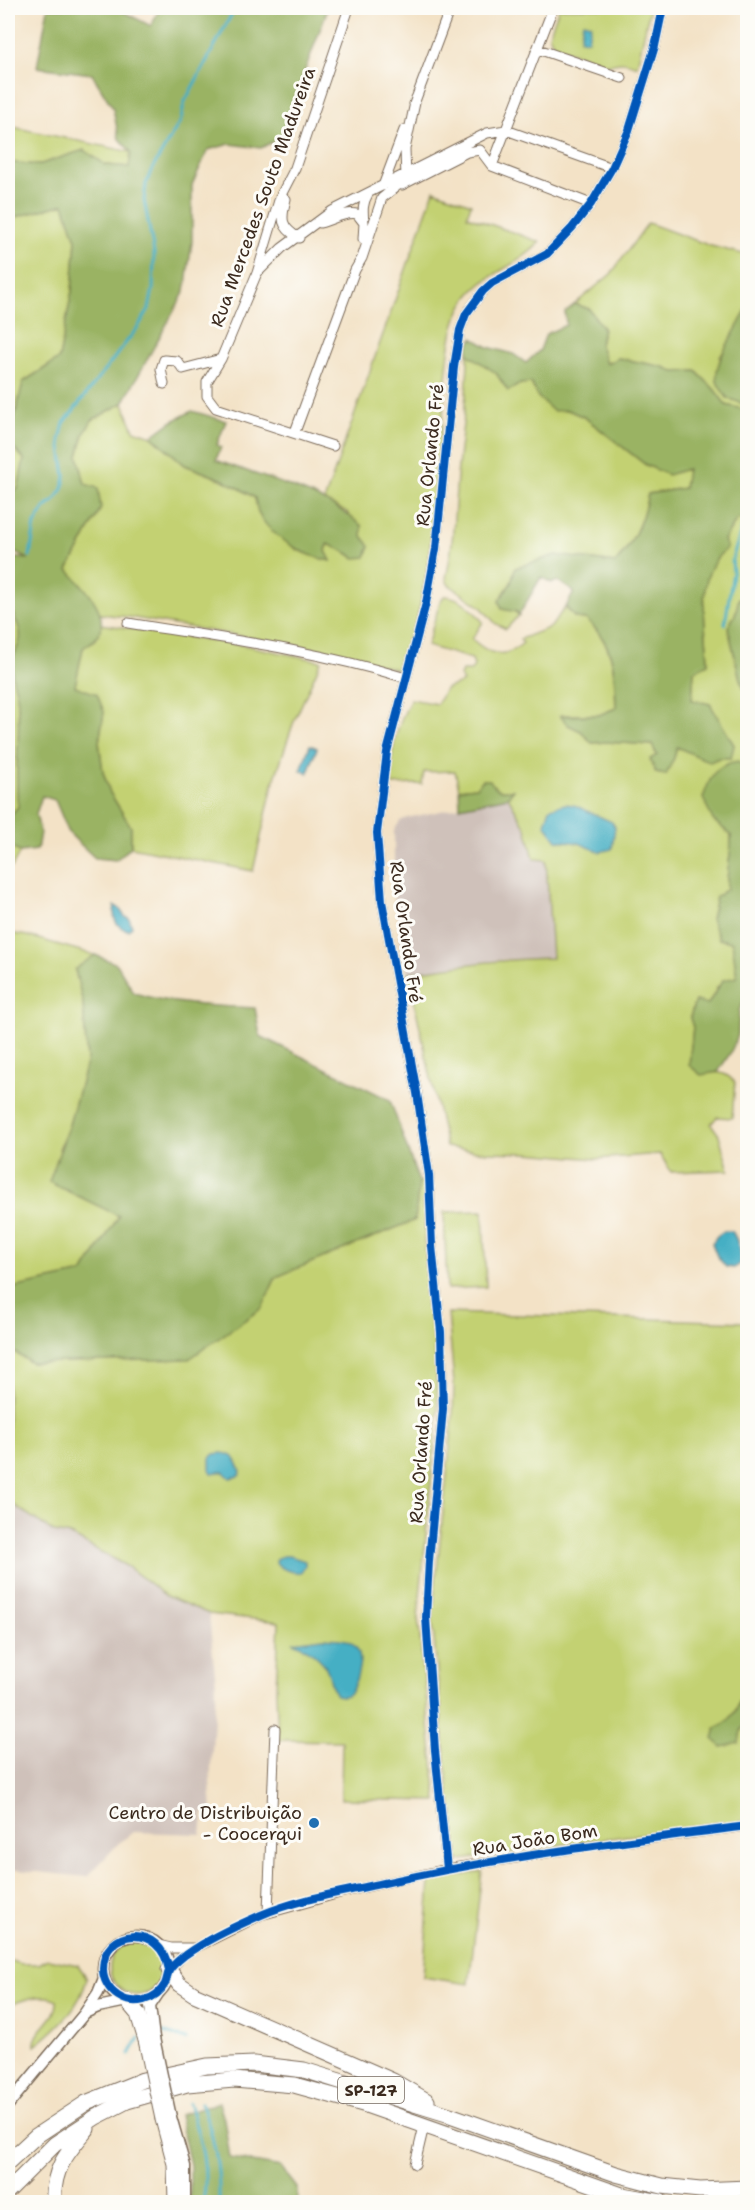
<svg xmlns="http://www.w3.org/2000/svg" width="755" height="2210" font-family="'Shantell Sans',sans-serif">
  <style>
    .industrial { fill: #cfc1ba }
    .green { fill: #c3d172; stroke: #7f7e48; stroke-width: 1.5 }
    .forest { fill: #9ab364; stroke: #6a6e41; stroke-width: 1.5 }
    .water { fill: #45afc4; stroke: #406c71; stroke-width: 1.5 }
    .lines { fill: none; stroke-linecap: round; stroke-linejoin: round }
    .stream { stroke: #45afc4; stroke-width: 3 }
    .minor-casing { stroke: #7b6a59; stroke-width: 11 }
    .tertiary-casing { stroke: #7b6a59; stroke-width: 13 }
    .trunk-casing { stroke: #7b6a59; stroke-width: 17 }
    .minor { stroke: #fff; stroke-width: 9 }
    .tertiary { stroke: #fff; stroke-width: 10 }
    .trunk { stroke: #fff; stroke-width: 15 }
    .tertiary-bridge-casing { stroke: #7b6a59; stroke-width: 13; stroke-linecap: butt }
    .trunk-bridge-casing { stroke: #7b6a59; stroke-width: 17; stroke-linecap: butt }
    .tertiary-bridge { stroke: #fff; stroke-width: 10 }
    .trunk-bridge { stroke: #fff; stroke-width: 15 }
    .cycleway-casing { stroke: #fdfcf7; stroke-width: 11 }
    .cycleway { stroke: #0057b8; stroke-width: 8 }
    .poi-dot { fill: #1f6fb2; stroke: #fdfcf7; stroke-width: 2 }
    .labels { text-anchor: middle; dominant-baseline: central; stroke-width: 6; stroke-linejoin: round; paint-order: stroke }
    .shield { fill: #fdfcf7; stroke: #75695f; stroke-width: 1.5 }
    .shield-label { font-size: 16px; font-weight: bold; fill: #3b2a1e }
    .street-label { font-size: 18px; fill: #3b2a1e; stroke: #fdfcf7 }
    .poi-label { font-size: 18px; fill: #3b2a1e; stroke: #fdfcf7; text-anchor: end }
  </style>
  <rect width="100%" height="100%" fill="#fdfcf7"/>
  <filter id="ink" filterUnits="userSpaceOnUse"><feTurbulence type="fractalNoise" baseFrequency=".0167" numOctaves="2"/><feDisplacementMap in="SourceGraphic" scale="12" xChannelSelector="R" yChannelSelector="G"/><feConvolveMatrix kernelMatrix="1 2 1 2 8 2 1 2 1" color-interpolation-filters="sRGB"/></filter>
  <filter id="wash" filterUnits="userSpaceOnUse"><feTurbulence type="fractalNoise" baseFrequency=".008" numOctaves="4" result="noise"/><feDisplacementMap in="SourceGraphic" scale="24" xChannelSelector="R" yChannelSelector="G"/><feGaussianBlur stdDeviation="1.35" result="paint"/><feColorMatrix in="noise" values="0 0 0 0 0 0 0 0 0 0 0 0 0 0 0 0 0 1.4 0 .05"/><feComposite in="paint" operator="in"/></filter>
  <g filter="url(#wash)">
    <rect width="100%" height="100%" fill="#f3e2c6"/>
    <path class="industrial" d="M508 797 526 828 534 858 546 859 552 958 507 959 456 965 408 973 400 938 397 907 394 902V831L400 821 407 818Z
      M8 1501 54 1532 70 1534 128 1567 166 1596 209 1614 216 1685 210 1783 212 1810 204 1811 201 1834 133 1832 118 1844 87 1877 8 1869Z"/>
    <path class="green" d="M559 8H650L637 66C625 61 619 61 608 65L554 46 549 35Z
      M8 126 131 152 130 167 106 165 84 150 38 165 8 162Z
      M434 190 471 204 467 216 540 242C517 269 480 272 461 308 448 333 447 374 444 402 440 449 436 495 431 542 427 586 414 628 403 671L323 650 128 617 99 614 96 606 68 570 101 508 85 484 78 456 84 434 92 420 123 403 134 430 152 436 185 465 221 479 241 489 255 498 259 515 297 550 322 559 331 561 326 551 328 544 344 551 355 558 362 536 347 512 324 501Z
      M65 204 76 240 72 291 59 359 23 382 12 445 24 459 18 489 8 493V219Z
      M648 223 711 246 747 255V309L737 331 720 357 727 398 747 405V411L726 405 714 389 696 371 674 372 664 367 619 358 606 364 600 345 603 328 589 309 575 304 611 274Z
      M468 354 496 373 508 391 520 384 531 383 538 397 584 417 646 465 688 469 684 488 648 494C643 520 634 543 615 563L556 555 515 568 511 583 499 601 519 615 506 629 496 624 481 607 448 584 446 578C454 544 454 511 457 477 461 436 468 395 468 354Z
      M737 519 747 520V602L739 599 735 615 728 627 740 679 747 694V772L744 769 713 820 731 835C732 854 726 871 727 890L737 978 718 986 708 1005 695 1001 690 1018 693 1027 689 1065 700 1074C717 1072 723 1070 735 1082L732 1118 717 1117 711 1124 719 1135 729 1170 671 1172 660 1154 596 1159 527 1153 485 1152 446 1147 408 973C456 965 503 959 552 958L546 860 534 859 526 828 508 797 512 790 501 791 483 780 477 787 459 789 455 771 424 772 422 784 390 785C389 756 397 725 411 699L437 704 445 689 463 682 460 676 462 671H471L474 666 472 659 427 646 440 602 444 596C461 596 473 610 483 622L472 639C489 655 504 660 523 643L520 639 551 627 565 607 575 618 586 619C616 647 614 670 616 708L599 715H561L568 725 581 731 592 743 607 742 652 745 657 756 651 760 656 773 665 775 674 758 677 747 692 753 734 745 710 705 692 700 694 671 708 663C707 625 692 576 726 548L724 540Z
      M8 611H11C33 647 9 645 12 672 12 680 16 687 17 695 22 731 14 770 18 807L8 818Z
      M100 624 248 646 321 661 293 724 273 784 253 871 131 847V827L110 793 103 772 99 742 104 712 74 687 83 648 96 638Z
      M8 846 20 852 12 867 8 870Z
      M8 933 28 936 95 955 75 970 83 1003 87 1060 69 1125 59 1149 119 1216 83 1273 8 1289Z
      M419 1182H425L427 1221 424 1240 435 1328 438 1409 418 1618 437 1801 341 1799 342 1741 278 1740 276 1690 279 1622 209 1614 166 1596 128 1567 70 1535 54 1532 8 1501V1348L31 1363 262 1308 276 1277 415 1220Z
      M483 1211 486 1287 447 1289 444 1212Z
      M448 1313 747 1322V1682C738 1702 738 1719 716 1728L741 1731 747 1720V1821L587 1841 455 1861 432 1617 453 1418 454 1384Z
      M482 1871 469 1984 423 1977 430 1882Z
      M110 1968a27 27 0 1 1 54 0a27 27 0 1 1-54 0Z
      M8 1954 9 1960 21 1964H39L48 1959 78 1965 87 1978C81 2006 58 2028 35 2046 33 2030 59 2020 57 2000 42 1992 22 2000 8 2006Z"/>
    <path class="forest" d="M48 8H116L151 26 160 8H328L280 138 261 148 230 144 208 150 192 185V242L185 291 123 403 92 420 84 434 78 456 85 484 98 488 101 508 68 570C83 586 115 616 95 639 92 642 87 645 83 648L75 686 97 694 104 712 99 742 103 772 110 793 131 827V847L116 860 95 858 80 844 69 833 55 800 42 796 36 814 40 832 37 850 20 852 8 846V818L18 807C14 770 22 732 17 695 16 687 12 680 12 672 9 645 33 647 11 611H8V557L29 559 8 550V493L18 489 24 459 11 445 14 420 23 382 59 359 72 291 76 240 64 204 8 219V162L38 165 84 150 106 165 129 167 131 152 119 139 113 108 92 74 37 67Z
      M575 304 589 309 603 328 600 345 606 364 618 358 664 367 674 372 696 371 714 389 726 405 747 410V520L737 519 724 540 727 548C692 576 707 625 708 664L694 671 692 700 710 704 734 745 731 758H719L710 762 677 747 674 758 666 775 656 773 650 759 657 755 652 745 607 742 592 743 581 731 568 725 560 716 599 715 616 708C615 671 616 646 586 619L575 618 566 607 574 592 558 581 552 583 541 577 519 615 517 612 502 609 499 601 511 583 515 568 556 555 615 563C634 543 643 519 648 494L684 488 687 469 668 475 646 465 584 417 568 410 553 411 538 397 531 383 520 384 508 391 496 373 468 354V345L473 338 488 347 513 354 526 363 540 350 546 334 566 325 565 312Z
      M747 308 748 405H747L727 398C724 393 718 386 717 381 713 360 739 328 747 308Z
      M192 411 226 421 217 445 221 447 216 460C262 478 326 493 362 526V536L370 546 366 557 355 558 344 551 328 544 326 551 331 561C307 557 273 539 260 516 257 511 256 504 255 498L241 489 221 479 185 465 152 436 171 422Z
      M739 598 747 602V694L740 679 728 627 735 615Z
      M738 761 748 772 747 994 739 1011 738 1035 731 1052 718 1072 701 1075 689 1065 693 1027 690 1018 695 1001 708 1004 723 980 737 977 732 942 719 939 711 919 716 897 727 889C726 871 732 854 731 835L713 820 703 798C710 777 714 765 738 761Z
      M483 780H490C496 791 501 791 513 790L508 797 460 807 459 789 476 787Z
      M95 955 117 964 134 993C174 1005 213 1006 255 1008L260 1036 390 1100 419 1182 415 1220 276 1277 262 1308 189 1359 31 1363 8 1348V1289L83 1273 119 1216 49 1182 69 1125 87 1060 83 1003 75 969Z
      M747 1682V1720L741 1731 739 1743 722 1747 713 1739 716 1728C738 1719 738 1702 747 1682Z
      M219 2103 224 2119 230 2158 281 2167 297 2188V2202H190V2165L179 2115Z"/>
    <path class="water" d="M583 22 591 24 588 40 580 39Z
      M310 745 317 748 308 773 301 770Z
      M565 804 574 805 612 822 615 827 612 849 600 852 579 843 557 840 545 824 550 808Z
      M115 906 119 908 125 917 129 918 132 927 128 930C116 928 112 918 115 906Z
      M724 1231H732C738 1241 742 1252 740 1264L734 1268 726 1267 717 1256 712 1243 717 1236Z
      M221 1453C234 1454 237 1460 241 1472L239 1476 230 1478C221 1469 224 1472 212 1473L210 1470V1458L214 1454Z
      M283 1556H290L305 1561V1566L301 1572C291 1573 283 1570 276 1563L277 1558Z
      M323 1638C331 1639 341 1638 348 1641 365 1649 360 1666 356 1680 354 1684 353 1690 350 1693 346 1697 341 1696 336 1695 331 1689 331 1680 328 1672 323 1658 306 1647 293 1642Z"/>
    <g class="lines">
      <path class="stream" d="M30 556 35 524 45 508 54 501 63 489 65 476 60 440 64 423 138 327 149 309 153 289 154 253 144 200 146 184 151 171 181 120 184 103 235 8
        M725 624 733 572 732 560 744 522 748 520
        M159 2031 186 2039
        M130 2054 139 2038
        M189 2103C199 2136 210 2168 203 2202
        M201 2103C214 2135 220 2168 219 2202
        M60 2201 67 2202"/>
    </g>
  </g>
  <g filter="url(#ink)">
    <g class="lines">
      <g class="minor-casing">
        <path id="minor" d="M538 49 622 78
          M414 104 450 8
          M492 166 553 8
          M492 166 591 204
          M402 185 467 152 480 150 492 166
          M383 186 404 130
          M286 199C281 219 280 227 299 238
          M320 223C332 220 346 211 357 214L364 223 363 239
          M364 223C363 211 362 204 368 194
          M259 271 282 248 332 211 487 133 506 130 612 168
          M164 384 161 369 164 360 177 361 183 369 221 359
          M295 432 355 270 362 258 382 198 406 179 405 149 416 98
          M333 446 216 408 207 396V382L221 359 257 273 280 197 295 168 349 8
          M128 623C222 638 314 650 406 678
          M447 1869 435 1750 426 1617 429 1561 443 1409 441 1332 432 1246 429 1175 417 1093 382 901 377 833 387 752 426 603 436 549 454 367 460 330 466 314 483 291 492 283 547 254 572 228 591 204 612 168 629 130 655 46 663 8
          M268 1912 275 1729
          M158 1945 171 1948H195
          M169 1970 182 1957 195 1948 261 1915 340 1893 447 1869 584 1847 748 1826
          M415 2164 424 2126"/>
      </g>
      <g class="tertiary-casing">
        <path id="tertiary" d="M103 1969a33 33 0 1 1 66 0a33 33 0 1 1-66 0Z
          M87 2012 98 2007 127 2001
          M154 2038 150 2006 158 1994
          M8 2105 84 2014 98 1993 104 1978
          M171 2117 185 2166V2202"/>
      </g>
      <g class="trunk-casing">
        <path id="trunk" d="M169 1970 179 1984 194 1994 393 2081 427 2101
          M127 2001 138 2014 146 2040
          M163 2119 175 2164 176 2202
          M8 2162 36 2136 86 2103 143 2080 207 2066 254 2064 304 2070 450 2115 616 2174 662 2186 700 2190 748 2188
          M8 2191 55 2144 96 2117 127 2101 187 2084 234 2080 294 2085 363 2104 622 2195 661 2202
          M54 2202C52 2169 67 2153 87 2129"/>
      </g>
      <use href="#minor" class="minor"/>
      <use href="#tertiary" class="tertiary"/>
      <use href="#trunk" class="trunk"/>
      <g class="tertiary-bridge-casing">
        <path id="tertiary-bridge" d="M154 2038 171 2117"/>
      </g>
      <g class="trunk-bridge-casing">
        <path id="trunk-bridge" d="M146 2040 163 2119"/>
      </g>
      <use href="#tertiary-bridge" class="tertiary-bridge"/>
      <use href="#trunk-bridge" class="trunk-bridge"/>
      <g class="cycleway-casing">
        <path id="cycleway" d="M447 1869 435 1750 426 1617 429 1561 443 1409 441 1332 432 1246 429 1175 417 1093 382 901 377 833 387 752 426 603 436 549 454 367 460 330 466 314 483 291 492 283 547 254 572 228 591 204 612 168 629 130 655 46 663 8
          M169 1970C161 1922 103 1928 103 1969 103 1980 109 1990 118 1996 133 2006 156 2001 165 1984 167 1980 167 1975 169 1971 172 1965 180 1959 185 1955 207 1939 236 1926 261 1915 298 1899 344 1892 384 1883 504 1856 626 1841 748 1826"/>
      </g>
      <use href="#cycleway" class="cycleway"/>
    </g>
  </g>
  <circle class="poi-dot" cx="314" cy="1823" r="6"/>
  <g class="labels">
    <rect class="shield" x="338" y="2077" width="66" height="26" rx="4.5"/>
    <g class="shield-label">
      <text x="371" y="2090">SP-127</text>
    </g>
    <g class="street-label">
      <text transform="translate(263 197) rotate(-70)">Rua Mercedes Souto Madureira</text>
      <text transform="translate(430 455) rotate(-84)">Rua Orlando Fré</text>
      <text transform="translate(406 932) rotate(82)">Rua Orlando Fré</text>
      <text transform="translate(421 1452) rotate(-86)">Rua Orlando Fré</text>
      <text transform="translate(535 1840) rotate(-9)">Rua João Bom</text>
    </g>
    <g class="poi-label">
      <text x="302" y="1813">Centro de Distribuição<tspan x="302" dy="21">- Coocerqui</tspan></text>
    </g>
  </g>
  <rect width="755" height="2210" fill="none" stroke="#fdfcf7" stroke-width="30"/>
</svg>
